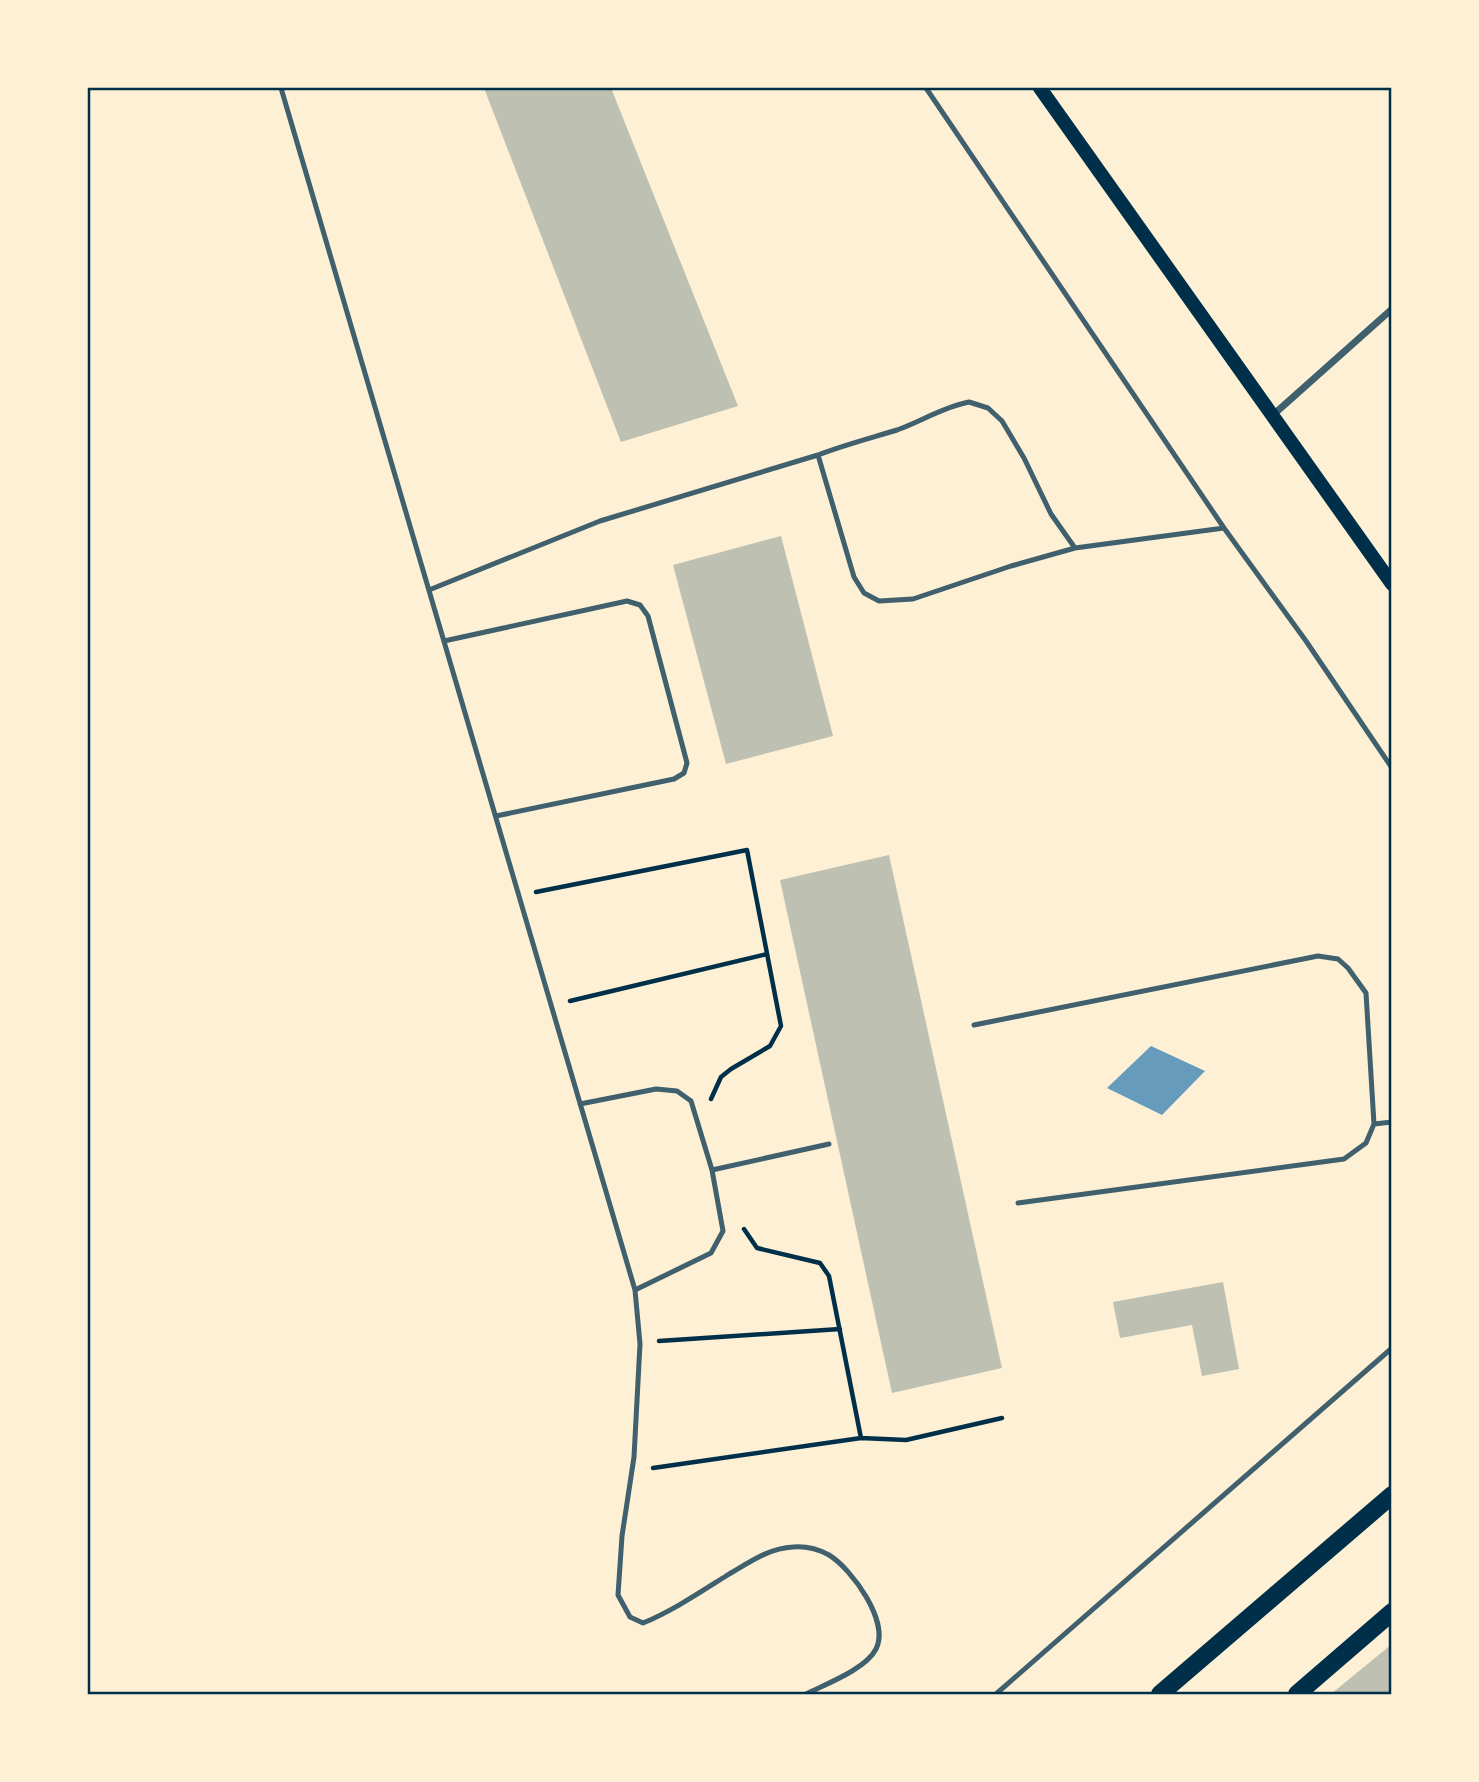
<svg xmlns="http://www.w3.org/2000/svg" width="1479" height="1782" font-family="'Work Sans',sans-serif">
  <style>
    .water { fill: #669bbc }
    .building { fill: #bec0b2 }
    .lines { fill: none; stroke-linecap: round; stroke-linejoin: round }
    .path { stroke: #003049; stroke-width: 4.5 }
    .service { stroke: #3f606c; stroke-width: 5 }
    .minor { stroke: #3f606c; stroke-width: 7 }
    .secondary { stroke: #003049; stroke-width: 14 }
    .primary { stroke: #003049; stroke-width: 18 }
    .neatline { fill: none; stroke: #003049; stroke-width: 2.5 }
  </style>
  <rect width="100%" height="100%" fill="#fdf0d5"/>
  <path class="water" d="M1151 1046 1205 1071 1162 1115 1107 1088Z"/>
  <path class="building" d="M484 88H611L738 406 621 442Z
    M781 536 833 736 726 764 673 565Z
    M889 855 1002 1368 892 1393 780 880Z
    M1223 1282 1239 1369 1202 1376 1192 1325 1120 1338 1113 1302Z
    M1392 1644V1694H1331Z"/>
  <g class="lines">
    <path class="path" d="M536 892 747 850 781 1026 770 1046 731 1069 721 1077 711 1099
      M570 1001 767 954
      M744 1229 757 1248 820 1263 829 1276 861 1438
      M659 1341 840 1329
      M653 1468 861 1438 906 1440 1002 1418"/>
    <path class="service" d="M281 88 635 1290 640 1344 634 1457 622 1536 618 1595 630 1617 643 1623C672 1611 699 1593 726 1576 747 1564 768 1548 793 1547 806 1546 818 1549 829 1555 852 1569 890 1622 876 1649 866 1669 826 1684 806 1694
      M926 88 1224 528 1306 641 1392 768
      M969 402 988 408 1002 421 1024 458 1051 514 1075 548 1011 566 913 599 879 601 864 593 854 577 818 455C844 445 871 438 897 430 922 421 943 407 969 402Z
      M1075 548 1224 528
      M429 590 600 521 818 455
      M444 641 627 601 640 605 648 616 687 763 684 773 674 779 496 816
      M974 1025 1318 956 1338 959 1348 968 1366 993 1374 1124 1366 1143 1344 1159 1018 1203
      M580 1104 656 1089 677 1091 691 1101 712 1170 723 1231 711 1253 635 1290
      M1374 1124 1392 1122
      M712 1170 829 1144
      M996 1694 1392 1348"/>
    <path class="minor" d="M1272 416 1392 309"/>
    <path class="secondary" d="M1040 88 1392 584"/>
    <path class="primary" d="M1160 1694 1392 1495
      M1297 1694 1392 1612"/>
  </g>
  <rect width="1479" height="1782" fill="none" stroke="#fdf0d5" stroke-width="178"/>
  <rect x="89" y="89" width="1301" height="1604" class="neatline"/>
</svg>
